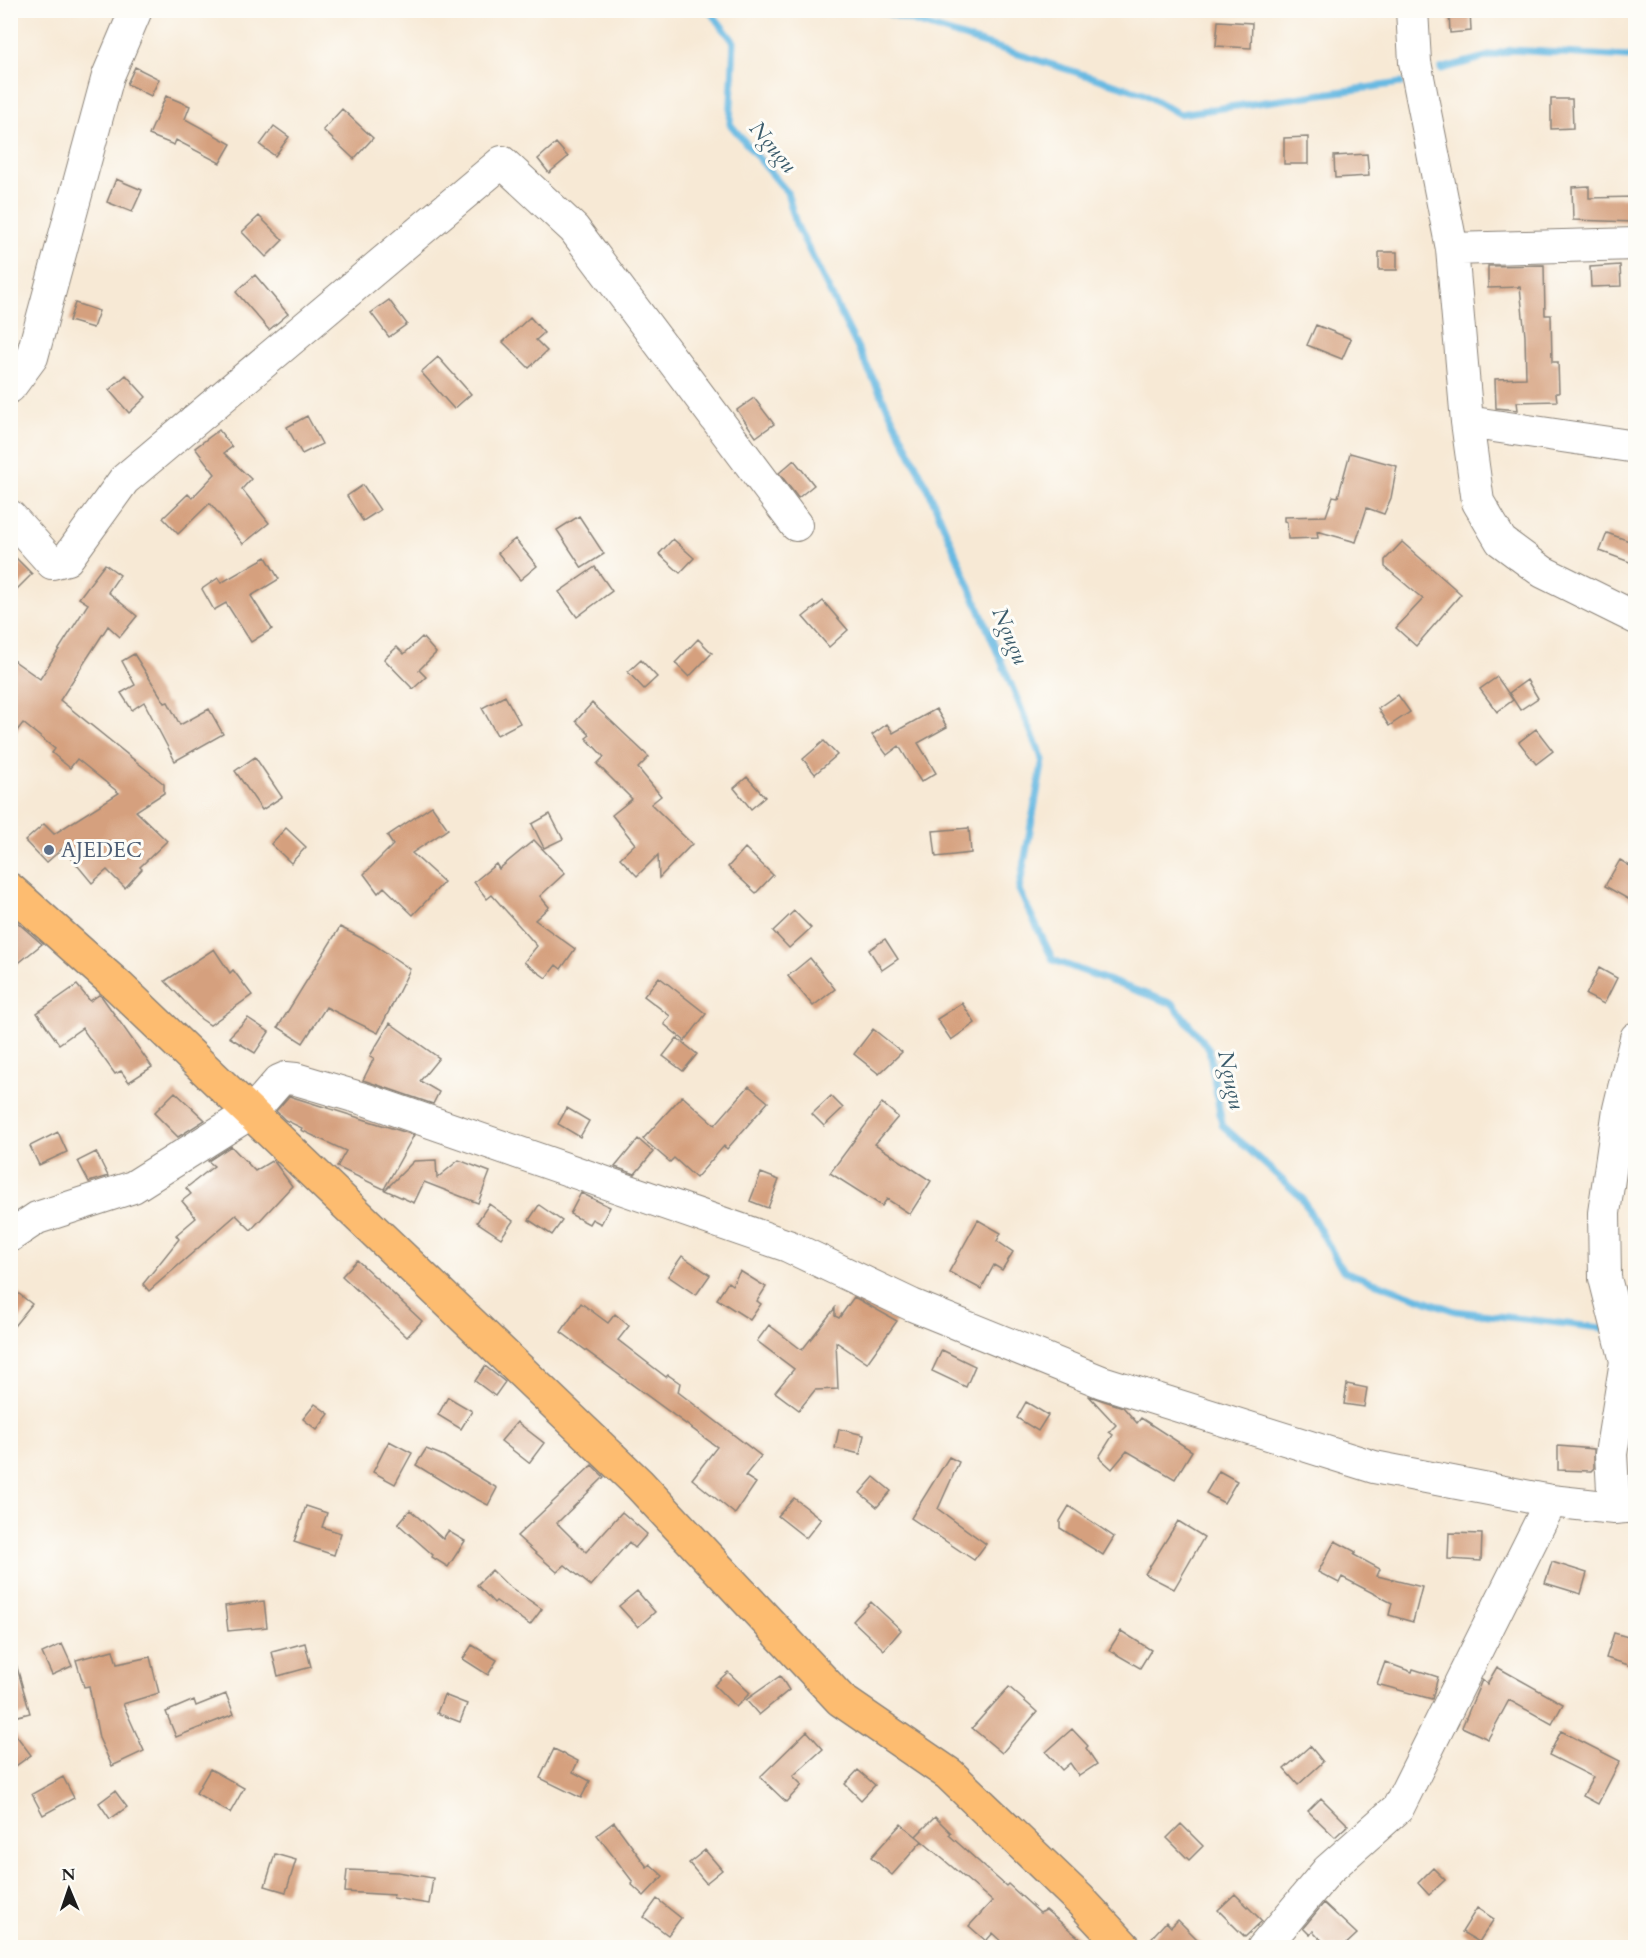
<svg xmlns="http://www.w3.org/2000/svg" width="1646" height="1958" font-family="Cardo,serif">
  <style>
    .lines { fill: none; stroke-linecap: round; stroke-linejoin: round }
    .stream { stroke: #67b9e2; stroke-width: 7 }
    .building { fill: #d5a07e }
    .minor-casing { stroke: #8a8278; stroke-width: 34 }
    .major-casing { stroke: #8a8278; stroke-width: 36 }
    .minor { stroke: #fff; stroke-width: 32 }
    .major { stroke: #fdbc70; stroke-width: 33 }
    .service-dot { fill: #5c6f8a; stroke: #fdfcf7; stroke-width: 2 }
    .labels { text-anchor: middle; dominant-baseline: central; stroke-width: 6; stroke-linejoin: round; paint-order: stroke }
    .service-label { font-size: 21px; fill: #4e5e75; stroke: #fdfcf7; text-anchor: start }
    .water-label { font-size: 22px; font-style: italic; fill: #3a5b6b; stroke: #fdfcf7 }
  </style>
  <rect width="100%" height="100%" fill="#fdfcf7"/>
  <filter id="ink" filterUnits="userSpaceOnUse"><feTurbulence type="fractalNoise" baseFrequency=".0167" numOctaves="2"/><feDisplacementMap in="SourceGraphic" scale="12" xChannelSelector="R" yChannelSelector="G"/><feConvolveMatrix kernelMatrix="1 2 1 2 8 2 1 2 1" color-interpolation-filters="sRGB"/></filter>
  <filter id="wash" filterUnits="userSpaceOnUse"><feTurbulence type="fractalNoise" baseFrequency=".008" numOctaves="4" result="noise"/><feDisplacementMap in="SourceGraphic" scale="24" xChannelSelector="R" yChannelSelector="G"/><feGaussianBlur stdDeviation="1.35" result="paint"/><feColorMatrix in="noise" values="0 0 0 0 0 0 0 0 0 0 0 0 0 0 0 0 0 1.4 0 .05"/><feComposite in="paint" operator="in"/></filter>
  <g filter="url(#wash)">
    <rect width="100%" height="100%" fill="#f7e9d5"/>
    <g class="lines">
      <path class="stream" d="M709 10 734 42 730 124 787 192 796 224 929 491 1043 760 1019 890 1053 960 1173 1004 1209 1049 1222 1125 1302 1198 1343 1271 1455 1311 1610 1329
        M877 10 1143 93 1179 114 1401 83
        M1441 69 1512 50 1628 57 1636 54
        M1622 1310 1636 1289"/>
    </g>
    <g id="blocks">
      <path class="building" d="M1449 10H1470L1471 31 1450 33Z
        M1218 21 1252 23 1251 48 1216 46Z
        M135 67 159 79 151 96 127 84Z
        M166 96 190 106 185 119 231 144 220 163 176 140 174 145 149 135Z
        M1551 99H1572L1573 128 1551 129Z
        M342 109 373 138 354 159 323 130Z
        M274 126 289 137 275 156 260 145Z
        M1308 137V164H1284V138Z
        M556 143 568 157 549 173 538 159Z
        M1367 154 1369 176 1335 178 1334 156Z
        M116 179 142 190 132 212 107 202Z
        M1589 186V198L1635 197V222L1573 220 1572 187Z
        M259 216 283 240 266 257 242 232Z
        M1379 252H1397V270H1379Z
        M1544 265 1545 315H1551L1552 362H1558L1559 393H1556L1557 401 1517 402 1518 410 1496 408 1495 379 1526 378 1525 336 1520 287 1488 288V266Z
        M1620 265 1621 286 1591 287 1590 267Z
        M255 275 288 314 269 330 236 292Z
        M389 300 407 324 389 337 371 313Z
        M75 303 99 311 93 328 69 321Z
        M530 317 544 333 536 340 547 351 529 368 503 342Z
        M1316 325 1351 339 1342 359 1307 345Z
        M438 357 471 394 454 409 421 372Z
        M126 375 146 397 129 413 109 390Z
        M754 398 774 424 756 437 737 410Z
        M307 416 322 444 302 454 287 427Z
        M219 430 232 447 224 453 251 479 242 489 269 523 243 544 210 503 178 534 163 518 188 494 192 498 215 474 195 448Z
        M1350 453 1397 466 1391 498 1384 514 1367 508 1356 542 1317 531 1318 538 1288 539 1287 522 1284 521V517L1326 516 1333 496 1338 497Z
        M794 460 814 485 798 498 779 473Z
        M363 485 380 510 363 521 347 496Z
        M579 516 604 554 582 568 557 530Z
        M1607 533 1635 543V564L1600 551Z
        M515 539 537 566 520 580 498 553Z
        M673 539 694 558 680 573 659 554Z
        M1402 542 1461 594 1416 646 1396 628 1423 599 1385 567V560Z
        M10 552 32 574 10 596Z
        M266 557 279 579 251 596 272 629 251 642 226 603 214 610 202 589 218 578 221 583Z
        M105 564 120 575 108 592 137 616 120 637 108 626 60 700 164 784V793L136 811 167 841 140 867 142 869 125 888 107 870 92 883 63 848 46 863 25 841 44 824 54 834 119 793 77 759 70 768 52 753 55 749 23 723 10 740V658L40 679 88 604 79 598Z
        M595 567 612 591 577 617 559 592Z
        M823 601 848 630 829 647 803 617Z
        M422 637 436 653 419 670 426 677 413 689 384 659 397 647 404 654Z
        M698 639 712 653 689 677 675 663Z
        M134 654 165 703 168 702 180 725 209 709 223 734 175 761 144 702 132 710 121 693 135 685 122 661Z
        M641 660 657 677 644 689 628 672Z
        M1497 677 1513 700 1497 712 1480 689Z
        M1527 680 1538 698 1520 710 1509 693Z
        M1398 695 1410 712 1389 726 1378 709Z
        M505 696 520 723 497 735 482 708Z
        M592 703 649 757 638 768 661 796 651 804 692 844 659 878 658 855 637 876 620 858 635 844 612 815 632 799 597 764 604 757 586 738 590 735 576 721Z
        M936 709 947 727 918 743 936 773 921 782 899 746 887 755 872 735 887 724 893 733Z
        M1536 729 1553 751 1536 764 1519 742Z
        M824 741 837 755 815 774 803 759Z
        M255 757 282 797 262 810 235 771Z
        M747 777 765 797 751 809 734 788Z
        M432 806 448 829 412 853 444 882 413 915 384 887 378 893 364 874 393 845 387 836Z
        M550 814 563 839 544 848 532 824Z
        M286 828 306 847 291 863 271 844Z
        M969 828 971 853 936 857 933 831Z
        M534 840 565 873 540 896 549 907 535 920 575 949 561 969 556 965 546 978 524 962 537 946 492 895 487 899 474 882 496 864 499 869Z
        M745 848 773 875 756 893 728 867Z
        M1620 860 1635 869V903L1605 886Z
        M794 911 811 928 789 948 773 931Z
        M10 916 42 944 10 970Z
        M340 927 373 944 410 969 378 1033 326 1007 303 1043 278 1027Z
        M885 939 898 959 882 970 869 950Z
        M214 949 230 973 233 970 252 995 210 1025 201 1019 165 981Z
        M810 958 835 989 813 1006 788 976Z
        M1599 968 1617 978 1604 1004 1586 995Z
        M659 977 706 1014 685 1041 664 1024 670 1016 644 996Z
        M77 985 90 1001 99 995 102 997 152 1067 129 1082 121 1071 115 1074 82 1028 59 1044 37 1013Z
        M962 1003 975 1023 951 1040 937 1019Z
        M248 1018 269 1032 255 1053 229 1037Z
        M390 1023 439 1058 420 1081 439 1092 433 1104 363 1080 374 1058 370 1056Z
        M873 1029 902 1052 879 1074 854 1054Z
        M677 1038 697 1054 683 1071 663 1056Z
        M749 1086 768 1102 727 1149 724 1146 696 1178 674 1158 670 1162 643 1139 682 1096 715 1125Z
        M175 1092 205 1120 178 1137 154 1113Z
        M289 1096 414 1135 384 1189 337 1167 346 1151 301 1130 302 1128 285 1120 276 1111Z
        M831 1096 843 1108 824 1126 812 1114Z
        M882 1103 898 1117 875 1144 931 1181 910 1214 887 1199 882 1206 830 1173Z
        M567 1108 589 1121 580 1137 558 1124Z
        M58 1132 67 1152 39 1165 30 1146Z
        M638 1139 653 1152 635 1174 615 1167Z
        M231 1146 255 1171 273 1160 292 1186 251 1230 236 1215 149 1291 143 1284 179 1239 176 1235 196 1218 182 1201 191 1194 186 1188 214 1166 208 1161Z
        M96 1152 108 1176 89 1182 78 1161Z
        M436 1160 437 1178 459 1160 490 1172 478 1203 424 1182 414 1203 385 1190 414 1161Z
        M761 1173 779 1180 768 1208 750 1201Z
        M581 1193 610 1207 601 1224 592 1219 589 1224 570 1214Z
        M489 1204 513 1221 501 1238 477 1222Z
        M539 1205 562 1221 552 1235 529 1220Z
        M978 1220 1001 1233 997 1241 1013 1252 1002 1270 994 1265 981 1289 949 1272Z
        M682 1256 710 1275 696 1295 668 1276Z
        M357 1260 422 1321 407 1337 342 1276Z
        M740 1271 766 1287 757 1301 761 1304 750 1320 717 1299 728 1282 732 1285Z
        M10 1287 32 1304 10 1331Z
        M854 1297 897 1321 867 1363 836 1342 838 1389 815 1390 799 1410 775 1392 794 1369 757 1341 769 1325 802 1350 835 1308V1316L839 1318Z
        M581 1303 608 1323 615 1314 629 1326 618 1340 666 1377 668 1375 680 1383 678 1392 761 1456 745 1476 756 1483 735 1514 692 1479 717 1447 561 1332Z
        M942 1350 975 1366 966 1387 932 1371Z
        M485 1366 505 1382 495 1396 475 1381Z
        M1347 1384 1367 1388 1364 1407 1344 1404Z
        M1089 1396 1123 1407 1137 1423 1141 1418 1192 1451 1175 1479 1127 1451 1112 1469 1099 1457 1113 1435 1109 1432 1116 1425Z
        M448 1397 472 1411 461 1429 438 1415Z
        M1026 1402 1048 1415 1038 1431 1017 1418Z
        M315 1404 329 1414 317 1430 303 1419Z
        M517 1422 544 1443 529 1463 501 1441Z
        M839 1429 864 1435 860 1454 835 1448Z
        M389 1441 412 1453 395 1484 373 1472Z
        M1558 1446 1594 1449V1468L1591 1471 1558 1470Z
        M426 1449 444 1456 497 1488 488 1505 461 1491 460 1492 416 1465Z
        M949 1457 959 1462 938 1509 986 1544 974 1560 911 1518Z
        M592 1465 604 1477 557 1523 586 1552 622 1512 647 1534 635 1548 629 1542 591 1586 565 1565 557 1572 517 1536Z
        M1219 1471 1237 1481 1224 1503 1206 1493Z
        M874 1477 891 1491 877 1507 860 1493Z
        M794 1498 821 1519 806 1538 778 1516Z
        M306 1506 327 1513 322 1527 341 1533 334 1555 294 1542Z
        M1069 1506 1114 1537 1103 1555 1060 1528V1521Z
        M410 1510 443 1539 448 1531 465 1541 448 1567 432 1557 433 1555 398 1524Z
        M1178 1521 1204 1537 1174 1589 1145 1574Z
        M1449 1533 1482 1534 1481 1561 1448 1559Z
        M1335 1541 1356 1552 1354 1555 1380 1569 1377 1576 1422 1587 1413 1622 1389 1615 1392 1603 1342 1577 1339 1583 1318 1572Z
        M1552 1562 1587 1573 1581 1594 1545 1583Z
        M492 1570 507 1585 542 1609 530 1625 496 1601 494 1603 477 1585Z
        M637 1591 655 1612 638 1627 619 1606Z
        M264 1601 267 1627 228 1631 225 1606Z
        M871 1602 901 1630 884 1650 853 1621Z
        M1121 1631 1151 1650 1140 1668 1109 1650Z
        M1614 1633 1635 1639V1667L1606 1658Z
        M305 1643 311 1667 278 1676 272 1652Z
        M62 1644 72 1666 52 1675 42 1653Z
        M472 1645 497 1660 488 1675 463 1659Z
        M113 1650 117 1664 150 1657 159 1693 123 1704 144 1751 112 1766 99 1738 89 1686 84 1687 76 1660Z
        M1385 1662 1412 1672 1413 1669 1438 1677 1432 1699 1377 1684Z
        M16 1664 30 1713 10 1718V1665Z
        M1497 1667 1563 1704 1552 1724 1509 1700 1488 1739 1462 1727 1482 1680 1487 1684Z
        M728 1672 750 1693 736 1707 714 1685Z
        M780 1676 789 1690 759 1715 746 1700Z
        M1009 1687 1037 1712 1002 1753 972 1728Z
        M226 1694 234 1714 176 1737 166 1712 194 1700 196 1706Z
        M444 1695 467 1704 460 1722 437 1713Z
        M10 1727 31 1755 10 1770Z
        M1072 1729 1088 1746 1086 1748 1097 1764 1079 1776 1070 1763 1062 1770 1046 1752Z
        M807 1731 823 1749 793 1776 802 1785 786 1802 760 1777Z
        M1561 1731 1620 1761 1598 1804 1583 1796 1593 1777 1549 1755Z
        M1310 1746 1323 1762 1298 1785 1284 1769Z
        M554 1749 578 1761 573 1772 590 1781 581 1798 540 1778Z
        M210 1769 244 1788 230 1813 196 1793Z
        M858 1770 875 1785 861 1800 845 1784Z
        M63 1777 74 1798 43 1815 32 1794Z
        M115 1791 127 1807 110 1819 99 1803Z
        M1321 1798 1348 1825 1335 1837 1308 1811Z
        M935 1817 951 1833 949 1835 1006 1886 1008 1884 1040 1913 1046 1910 1090 1947H1008L993 1933 986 1941 969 1926 992 1901 916 1836Z
        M614 1822 647 1867 650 1864 663 1876 644 1896 631 1884 633 1882 597 1835Z
        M901 1824 922 1841 892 1875 871 1857Z
        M1181 1824 1203 1846 1189 1860 1167 1838Z
        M705 1850 722 1870 706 1883 689 1863Z
        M275 1854 296 1860 286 1892 265 1886Z
        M1433 1868 1445 1880 1429 1895 1418 1883Z
        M347 1870 398 1872 433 1878 429 1904 393 1898 394 1895 345 1892Z
        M1235 1894 1262 1921 1245 1937 1218 1910Z
        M657 1899 681 1918 668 1935 644 1917Z
        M1324 1903 1357 1934 1343 1947H1328L1313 1931 1310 1935 1303 1928Z
        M1477 1908 1494 1919 1479 1942 1462 1932Z
        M1178 1920 1205 1947H1143L1166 1922 1171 1927Z"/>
    </g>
  </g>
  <g filter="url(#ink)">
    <use href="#blocks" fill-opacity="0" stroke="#8a8278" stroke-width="1.5"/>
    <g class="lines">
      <g class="minor-casing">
        <path id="minor" d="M1412 10 1415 62 1452 249 1467 422 1478 502 1501 541 1543 572 1636 618
          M1452 249 1636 244
          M10 387 32 357 108 76 136 10
          M1467 422 1636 447
          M10 516 52 563 67 559 124 480 502 162 574 229 796 525
          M10 1236 37 1218 133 1187 252 1112 279 1081 286 1078 296 1079 367 1100 788 1246 912 1305 1102 1382 1374 1467 1551 1501 1614 1508 1636 1506
          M1614 1508 1611 1454 1626 1361 1605 1278 1604 1213 1619 1109 1636 1038
          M1263 1948 1328 1870 1398 1808 1551 1501"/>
      </g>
      <g class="major-casing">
        <path id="major" d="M10 890 119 987 639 1484 841 1700 949 1774 1080 1900 1125 1948"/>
      </g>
      <use href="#minor" class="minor"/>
      <use href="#major" class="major"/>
    </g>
  </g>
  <circle class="service-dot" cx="49" cy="850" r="6"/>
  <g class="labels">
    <g class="service-label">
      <text x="61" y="850">AJEDEC</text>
    </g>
    <g class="water-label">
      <text transform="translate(773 147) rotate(50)">Ngugu</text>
      <text transform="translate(1010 636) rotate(67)">Ngugu</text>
      <text transform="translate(1231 1080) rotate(78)">Ngugu</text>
    </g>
  </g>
  <rect width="1646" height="1958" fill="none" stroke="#fdfcf7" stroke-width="36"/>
  <g transform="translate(69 1889) rotate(358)" stroke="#fdfcf7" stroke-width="4.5" paint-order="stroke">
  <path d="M0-4.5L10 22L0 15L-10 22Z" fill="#1c1c1c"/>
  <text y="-9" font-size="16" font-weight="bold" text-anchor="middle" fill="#1c1c1c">N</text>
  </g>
</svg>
